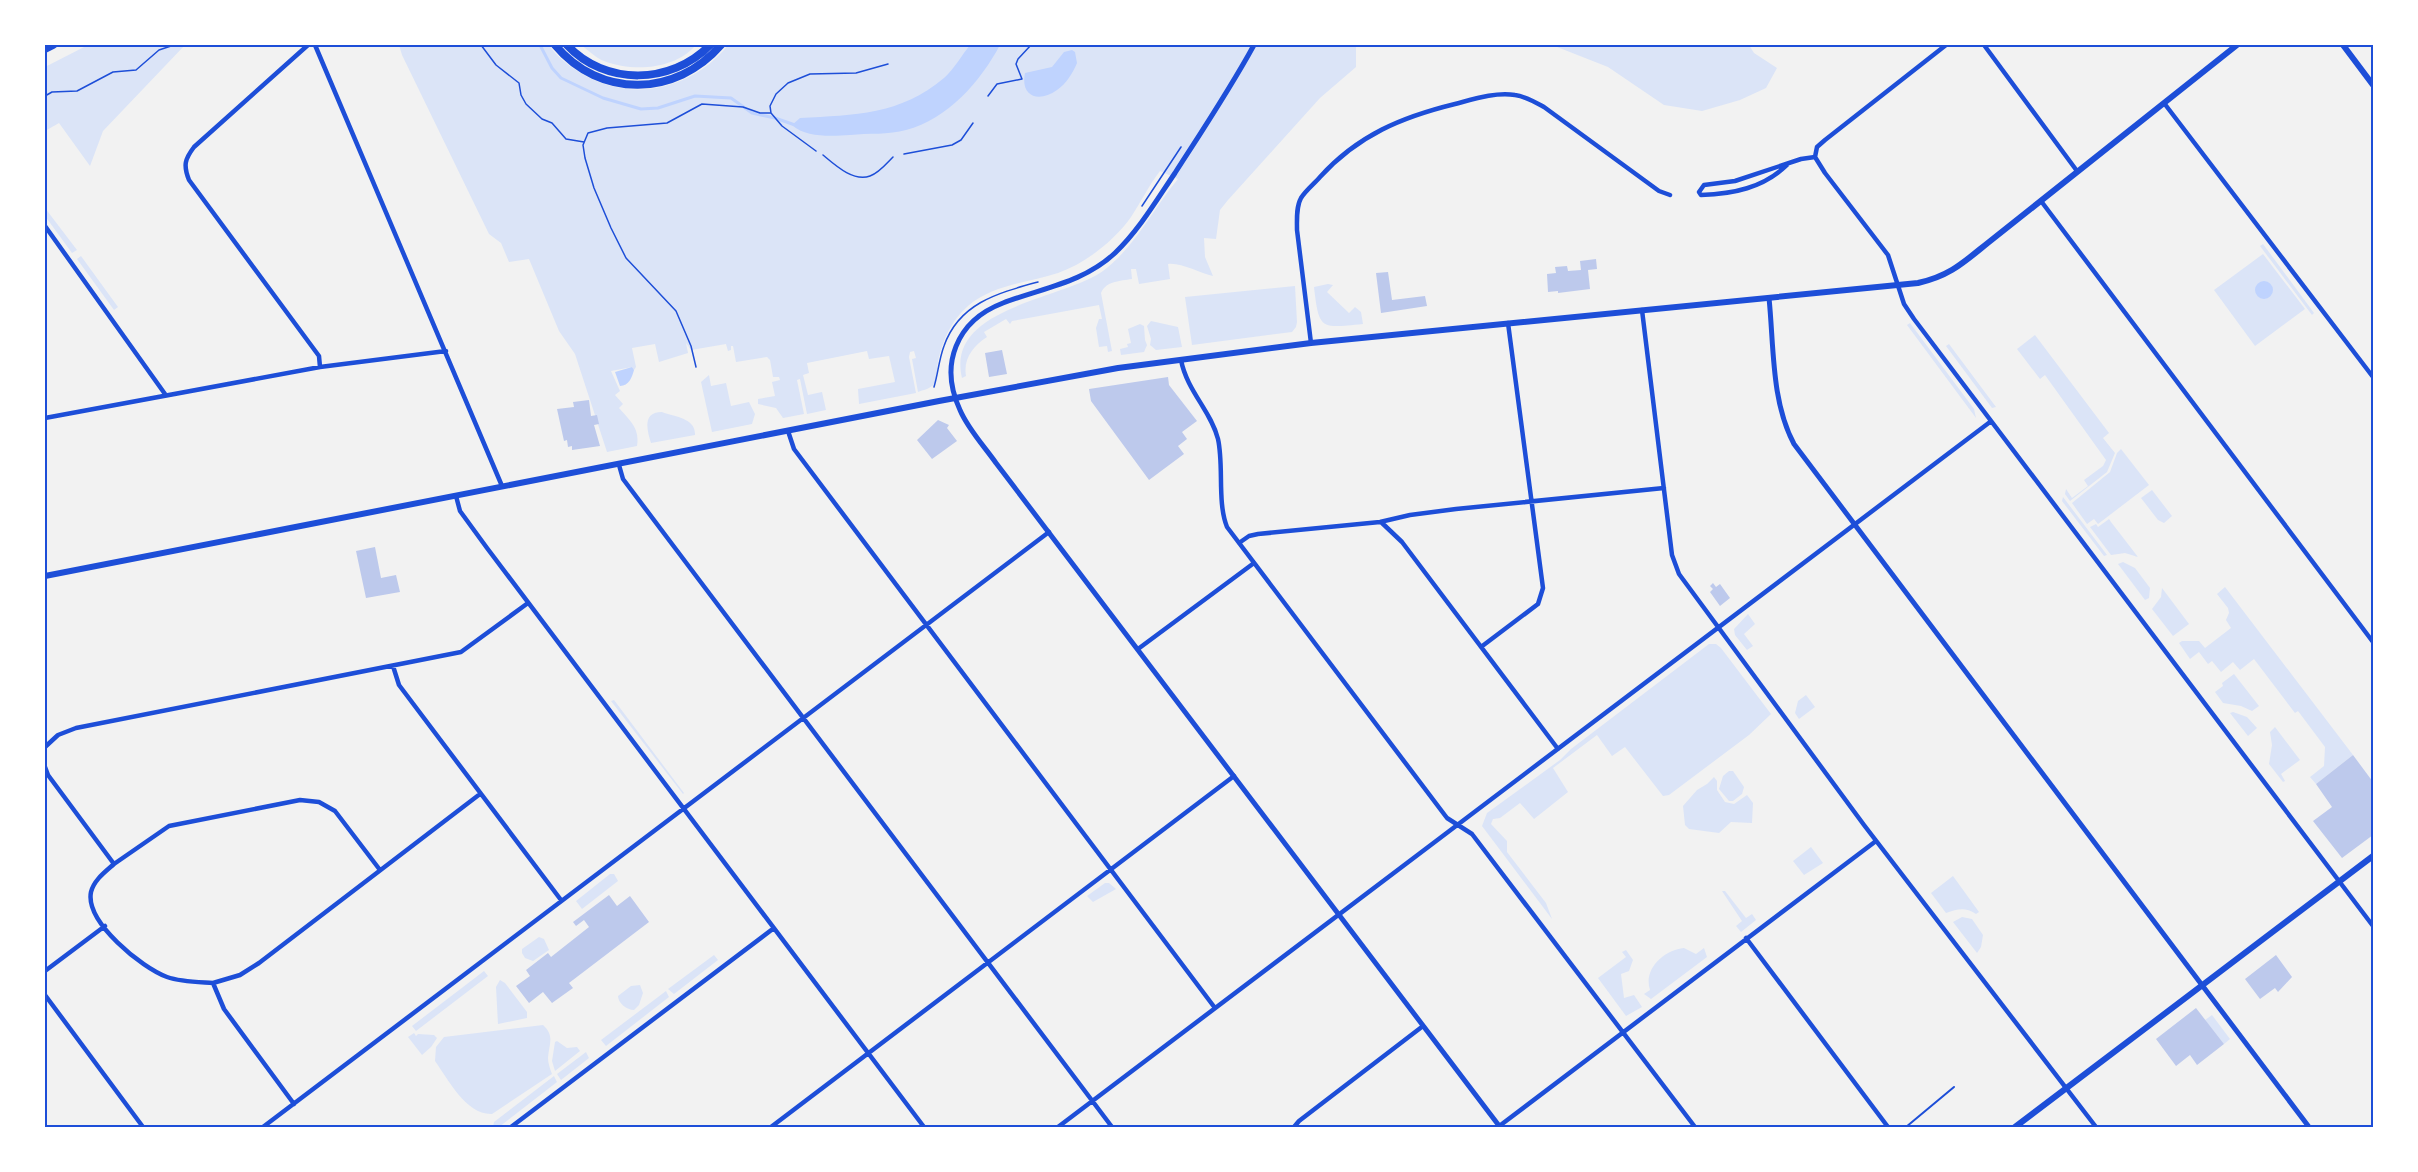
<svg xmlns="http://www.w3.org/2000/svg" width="2418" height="1172" font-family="Inter,sans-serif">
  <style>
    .green { fill: #dbe4f7 }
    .water { fill: #bfd3fe }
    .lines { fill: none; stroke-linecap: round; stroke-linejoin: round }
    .stream { stroke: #bfd3fe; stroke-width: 3 }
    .building { fill: #bdc9ec }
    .path { stroke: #1d4ed8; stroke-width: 1.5 }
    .service { stroke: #1d4ed8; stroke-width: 2 }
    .minor { stroke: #1d4ed8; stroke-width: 4.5 }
    .tertiary { stroke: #1d4ed8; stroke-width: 5 }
    .secondary { stroke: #1d4ed8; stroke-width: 6 }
    .motorway { stroke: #1d4ed8; stroke-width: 8 }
    .neatline { fill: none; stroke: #1d4ed8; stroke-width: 2 }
  </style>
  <rect width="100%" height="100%" fill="#f2f2f2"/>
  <path class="green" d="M88 45H185L103 131 90 166 59 123 45 131V67Z
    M399 45H549C556 56 568 65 579 72 630 104 692 90 728 45H1356V67L1320 98 1228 200 1220 210 1216 239 1204 238 1205 257 1213 276C1200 273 1180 262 1168 264L1170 279 1139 284 1136 269H1131L1132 279C1120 281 1106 281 1101 293L1112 351 1108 352 1107 346 1099 347 1096 328 1099 319H1102L1099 305 1012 321 1010 324 1006 319 984 332 987 337C973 346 963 359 966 376L962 378C945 307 1062 300 1103 271 1136 246 1152 210 1178 179L1160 171C1149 185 1141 202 1131 217 1114 241 1086 263 1058 273 1028 283 994 284 968 306 951 321 943 339 938 361 937 367 937 378 934 384 930 389 923 390 918 392L912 359 916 358 914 351 910 352 909 357 916 393 859 404 858 389 895 382 889 356 869 359 867 351 807 363 809 373 803 375 808 395 822 392 826 410 807 414 800 379 797 380 804 414 783 418 776 408 758 404V399L775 396 772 382 780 380 779 377H773L770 360 767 357 736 362 733 346H731V350L728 351 726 344 691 350 686 343 688 353 659 362 655 344 632 348 636 367 634 370 632 367 611 371 620 391 615 395 623 404 619 408C630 421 640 428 637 446L607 452 575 354 559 331 529 259 509 262 501 243 489 234 402 55Z
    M581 45H696C674 70 633 72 604 61 596 58 588 50 581 45Z
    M1552 45H1749L1754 53 1777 68 1766 88 1740 100 1702 111 1664 105 1608 67Z
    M45 208 77 250 72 253 45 216Z
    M2263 244 2314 313 2312 315 2260 246Z
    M2263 254 2305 309 2255 346 2214 290Z
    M81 256 118 307 114 310 77 259Z
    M1328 284 1333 285 1327 292 1349 313 1355 307 1361 312 1363 324C1321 328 1319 331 1314 287Z
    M1295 286 1297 322 1296 327 1292 332 1192 345 1185 297Z
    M1151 321 1178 327 1182 347 1156 350 1150 345 1151 339 1147 326Z
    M1910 323 1974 409 1976 418 1907 325Z
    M1140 324 1144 326 1145 340 1147 345 1144 352 1121 355 1120 349 1128 347 1127 344 1131 343 1128 329Z
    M2035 335 2109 433 2103 438 2115 453 2107 472 2070 501 2065 494 2066 489 2072 498 2088 486 2084 480 2103 466 2106 460 2045 375 2040 379 2017 349Z
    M1949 344 1996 407 1992 408 1946 346Z
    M709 375 711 386 726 383 731 406 749 402 755 414 752 424 712 432 701 382Z
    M662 412C675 417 696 418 695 435L651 443C647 430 642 412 662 412Z
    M2121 449 2149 485 2098 524 2094 519 2087 524 2072 503 2110 472 2117 453Z
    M2152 490 2172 516 2164 523 2158 520 2141 498Z
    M2063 497 2107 555 2104 556 2062 501Z
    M2109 519 2111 522 2138 557 2125 553 2111 555 2090 527 2096 524 2098 527Z
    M2123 562 2135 568 2150 588 2149 598 2145 600 2118 564Z
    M2225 587 2353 755 2316 784 2310 777 2324 766 2325 747 2298 711 2295 713 2254 659 2240 670 2233 662 2221 672 2212 661 2208 664 2199 652 2190 659 2179 643 2182 641H2199L2205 648 2231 628 2226 620 2229 613 2228 608 2217 594Z
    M2162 588 2189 624 2173 636 2152 609 2161 597Z
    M1748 614 1755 624 1744 634 1753 646 1747 650 1735 635 1734 629Z
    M1709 644H1716L1721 648 1771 714 1749 735 1669 795 1663 796 1625 747 1612 756 1597 735 1553 768 1568 792 1534 819 1520 803 1500 818 1493 819 1491 824 1507 841V852L1546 903 1552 919 1482 826 1487 813 1560 760 1571 749Z
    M2234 674 2259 706 2252 711 2241 706 2223 703 2215 692 2223 686 2222 683Z
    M1806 695 1815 707 1799 719 1795 713 1798 701Z
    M614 700 684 793 683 794 611 701Z
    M2233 712 2247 717 2257 728 2248 736 2230 713Z
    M2275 727 2300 760 2281 774 2285 781 2283 782 2269 764 2272 745 2270 732Z
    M1729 771H1733L1744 787 1742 794 1733 801H1729L1719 789 1723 776Z
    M1714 777 1717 781V790L1725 802 1734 804 1747 795 1753 803 1752 823 1731 822 1719 833 1689 829 1685 825 1683 806 1697 790 1707 784Z
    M1811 847 1823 863 1804 875 1793 861Z
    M610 874H614L618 881 582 909 576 901Z
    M1953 876 1979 912 1976 914C1965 907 1958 909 1946 913L1931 893Z
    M1105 883H1109L1116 889 1093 902 1087 896Z
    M1722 891H1725L1746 918 1752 914 1756 920 1741 932 1736 926 1742 921Z
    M1962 917 1972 919 1983 935 1981 947 1977 953 1953 922Z
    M539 937 544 939 549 950 533 961 525 958 522 953V949Z
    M1684 948 1696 954 1704 948 1707 957 1651 999 1644 994 1650 990C1643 969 1664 950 1684 948Z
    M1626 950 1633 960 1629 971 1621 974 1624 998 1634 995 1642 1007 1626 1016 1598 978 1626 957 1622 952Z
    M714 955 718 960 674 994 668 989Z
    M484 971 488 976 416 1031 412 1026Z
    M500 980 505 983 527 1012V1018L498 1024 496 987Z
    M640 985 643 993 639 1005 634 1010C627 1010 618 1003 618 996L631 986Z
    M666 991 669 997 606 1046 601 1040Z
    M2212 1015 2230 1039 2224 1044 2205 1020Z
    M543 1025C555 1036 549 1044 548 1058 548 1063 550 1069 552 1074L492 1114C466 1115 448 1079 435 1061L436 1047 444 1037Z
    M414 1033 416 1036 418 1034 434 1035 437 1038 431 1047 422 1055 408 1037Z
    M557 1041 567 1048 577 1047 580 1051 555 1071 552 1061 555 1042Z
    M586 1052 589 1058 561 1080 557 1074Z
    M554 1076 557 1082 499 1127H493L494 1122Z"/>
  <path class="water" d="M970 45H1000C980 82 948 119 906 130 889 135 868 133 850 135 832 136 806 138 792 125L800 118C855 115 900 115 944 78 954 69 962 55 970 45Z
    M1072 50 1075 52 1077 63C1073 73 1066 84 1057 90 1039 103 1020 97 1025 73L1052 67 1064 52Z
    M2255 290a9 9 0 1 1 18 0a9 9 0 1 1-18 0Z
    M632 367 634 370C632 377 629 386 620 386L615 372Z"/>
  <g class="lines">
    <path class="stream" d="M540 45 552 68 561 78 603 98 641 109 658 108 695 96 731 98 752 113 775 118 795 125"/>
  </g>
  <path class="building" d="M1596 259 1597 269 1588 270 1590 289 1558 293V291L1548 292 1547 274 1556 273 1555 267 1567 266 1568 271 1581 270 1580 261Z
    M1388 272 1392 300 1425 296 1427 306 1381 313 1376 273Z
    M1002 350 1007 374 989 377 985 353Z
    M1168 377 1169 385 1197 421 1182 432 1187 439 1178 446 1184 454 1149 480 1091 401 1089 389Z
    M589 400 591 416 597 415 599 424 594 425 600 446 572 450V446L568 447 567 440 564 441 557 409 574 407 573 402Z
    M938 420 949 425 947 428 957 441 932 459 917 440Z
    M375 547 381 578 396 575 400 592 366 598 356 551Z
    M1713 583 1716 587 1720 584 1730 598 1720 606 1710 592 1713 589 1710 586Z
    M2353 755 2373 782V835L2342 858 2313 821 2332 807 2316 784Z
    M609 895 617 906 630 896 649 922 569 983 573 988 552 1003 543 992 529 1003 516 986 530 976 526 970 548 953 551 957 589 927 584 920 576 926 573 922Z
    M2276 955 2292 977 2278 992 2275 988 2260 999 2245 979Z
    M2196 1008 2224 1044 2197 1065 2190 1055 2176 1066 2156 1039Z"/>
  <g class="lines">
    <path class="path" d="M481 45 496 65 519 83 521 95 526 104 542 119 552 123 566 139 584 142
      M45 96 52 92 77 91 113 72 136 70 159 50 174 45
      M988 96 997 84 1022 79 1016 64 1018 59 1031 45
      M816 151 782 126 771 113 770 106 776 94 788 83 810 74 856 73 888 64
      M904 154 952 145 961 140 973 123
      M823 155C835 165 853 182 870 176 879 173 887 163 893 157
      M1142 206 1181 147
      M696 367 691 346 676 311 626 258 611 228 594 188 585 158 583 145 588 133 607 128 667 123 702 104 743 107 760 113H771
      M934 387C938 374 939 359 944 346 959 303 998 293 1038 282"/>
    <path class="service" d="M1906 1127 1954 1087"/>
    <path class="minor" d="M308 45 194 147C185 159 183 165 189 180L319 356 320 367
      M315 45 502 486
      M1984 45 2077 171
      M2164 103 2373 377
      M1815 157 1825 173 1888 255 1904 304 1914 319 2373 926
      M1815 157 1817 147 1825 140 1946 45
      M1787 165C1763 188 1733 194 1701 195L1699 192 1704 185 1735 181 1801 159 1815 157
      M2041 201 2373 642
      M45 226 165 394
      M1642 310 1672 555 1679 574 1864 825 2096 1127
      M1311 343 1297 230C1297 220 1296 207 1301 198 1306 190 1314 184 1320 177 1358 135 1402 117 1455 104 1474 99 1495 92 1515 95 1525 96 1535 102 1544 107L1659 191 1670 195
      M1181 360C1187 391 1211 411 1218 439 1224 466 1217 502 1227 527L1447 818 1472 834 1695 1127
      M45 418 320 367 446 351
      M788 431 794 449 1215 1008
      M619 465 623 479 675 548 1112 1127
      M456 496 460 511 487 548 924 1127
      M1381 522 1402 542 1558 749
      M1239 543 1249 536 1258 534 1380 522 1410 515 1456 509 1664 488
      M1481 647 1538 604 1543 588 1508 323
      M1138 649 1254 563
      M393 666 399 685 561 900
      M45 747 58 735 76 728 461 652 528 603
      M45 767 48 775 114 864C105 872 94 880 91 892 85 922 142 968 167 977 181 982 198 982 213 983L224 1009 294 1104
      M114 864 169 826 300 800 319 802 335 811 380 870
      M1746 938 1888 1127
      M45 971 105 926
      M213 983 240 975 259 963 480 794
      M45 995 143 1127
      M263 1127 1049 532
      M511 1127 774 928
      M771 1127 1234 776
      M1058 1127 1990 422
      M1294 1127 1299 1121 1423 1026
      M1498 1127 1876 841"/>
    <path class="tertiary" d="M1254 45C1230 89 1202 131 1175 173 1156 201 1139 230 1115 253 1083 283 1042 288 1003 303 956 321 939 365 960 410 968 429 984 446 996 463L1500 1127
      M1769 298C1774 346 1771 401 1794 444L2309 1127"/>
    <path class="secondary" d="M2343 45 2373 85
      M45 576 939 401 1118 368 1311 343 1918 283C1950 276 1964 262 1989 242L2237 45
      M2015 1127 2373 856"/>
    <path class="motorway" d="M555 45C600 99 676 97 721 45
      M567 45C605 86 671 85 710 45
      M45 49 53 45"/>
  </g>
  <rect width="2418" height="1172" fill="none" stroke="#ffffff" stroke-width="93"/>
  <rect x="46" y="46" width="2326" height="1080" class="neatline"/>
</svg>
